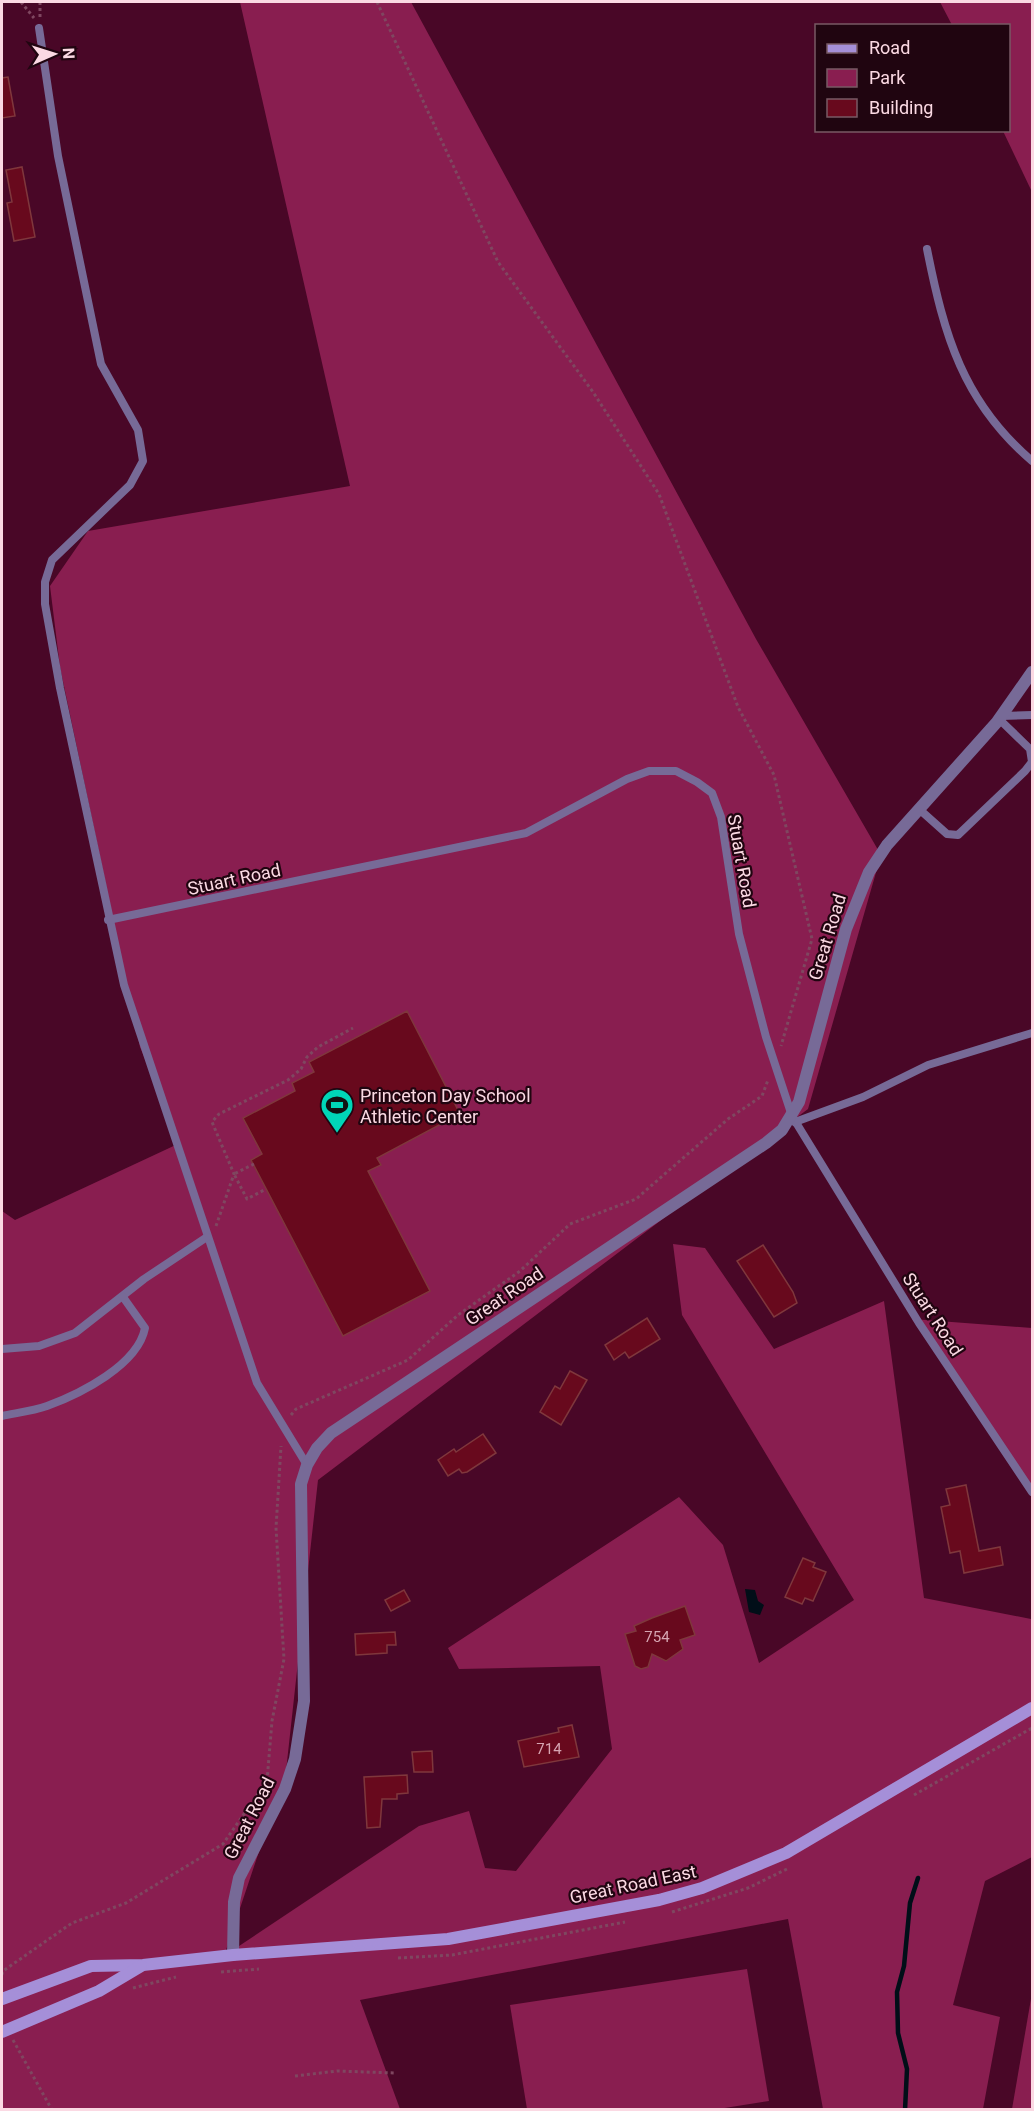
<svg xmlns="http://www.w3.org/2000/svg" width="1034" height="2111" viewBox="0 0 1034 2111" font-family="Roboto,sans-serif">
<rect width="100%" height="100%" fill="#490727"/>
<!-- green -->
<g fill="#891e50">
<path d="M240,2H411L756,639L881,855L808,1109L318,1480L286,1771L224,1956L419,1826L469,1811L485,1868L516,1871L612,1749L600,1666L459,1669L448,1648L679,1497L723,1545L759,1663L854,1600L682,1315L673,1244L705,1248L774,1349L884,1301L924,1598L1031,1619L1032,1591V1857L985,1881L953,2005L1000,2017L983,2109H823L788,1919L360,2000L400,2109H2V1211L15,1220L180,1143L140,1047L60,667L50,586L88,531L350,486Z"/>
<path d="M940,2H1032V192L1003,131L1008,130V26L952,25Z"/>
<path d="M912,1319L1032,1328V1489Z"/>
<path d="M747,1969L769,2101L712,2110L527,2109L510,2005Z"/>
<path d="M1032,1993V2109H1012Z"/>
</g>
<!-- water -->
<path fill="#010e18" d="M745,1589L755,1590L758,1601L764,1605L760,1615L749,1612Z"/>
<g fill="none" stroke-linecap="round" stroke-linejoin="round">
<!-- stream -->
<path stroke="#010e18" stroke-width="4.5" d="M905,2110L907,2069L898,2033L897,1992L904,1966L910,1903L918,1878"/>
</g>
<!-- building -->
<g fill="#68091d" stroke="#7f373c" stroke-width="1.5">
<path d="M8,77L15,116L2,118V78Z"/>
<path d="M22,167L35,237L14,241L7,203L12,202L6,170Z"/>
<path d="M407,1011L460,1114L377,1158L381,1165L368,1171L430,1291L343,1336L251,1160L262,1154L243,1118L295,1091L292,1083L314,1072L309,1062Z"/>
<path d="M763,1245L793,1292L797,1303L774,1317L737,1261Z"/>
<path d="M647,1318L660,1339L629,1358L625,1352L614,1360L605,1345Z"/>
<path d="M570,1371L587,1380L561,1425L540,1412L555,1386L560,1389Z"/>
<path d="M483,1434L496,1453L467,1472L462,1473L459,1469L448,1476L438,1460L454,1449L456,1452Z"/>
<path d="M966,1485L979,1551L1000,1547L1003,1565L964,1573L960,1551L950,1553L941,1507L950,1505L946,1489Z"/>
<path d="M803,1558L815,1563L813,1567L826,1572L813,1601L805,1598L802,1604L785,1597Z"/>
<path d="M404,1590L410,1601L391,1611L385,1600Z"/>
<path d="M685,1606L695,1635L680,1640L683,1649L666,1661L652,1654L648,1667L641,1669L635,1666L625,1634L636,1631L634,1626L652,1618Z"/>
<path d="M395,1632L396,1645H387V1653L356,1655L355,1634Z"/>
<path d="M572,1725L579,1757L524,1767L518,1741L559,1732L558,1728Z"/>
<path d="M432,1751L433,1772H414L412,1752Z"/>
<path d="M407,1775L408,1793L397,1794V1799H382L380,1827L367,1828L364,1777Z"/>
</g>
<g fill="none" stroke-linecap="round" stroke-linejoin="round">
<!-- path -->
<g stroke="#7f4760" stroke-width="3" stroke-dasharray="3 3" stroke-linecap="butt">
<path d="M21,2L34,18"/>
<path d="M377,2L498,262L593,392L659,494L738,707L774,775L812,939L781,1046"/>
<path d="M40,17V2"/>
<path d="M254,1164L234,1174L247,1199L266,1189"/>
<path d="M216,1226L234,1174L212,1122L219,1114L288,1080L301,1069L307,1057L318,1047L353,1028"/>
<path d="M291,1415L296,1409L408,1360L458,1315L520,1271L570,1224L636,1199L728,1119L762,1096L768,1080"/>
<path d="M914,1795L1032,1728"/>
<path d="M672,1912L748,1888L789,1868"/>
<path d="M398,1958L452,1955L625,1922"/>
<path d="M221,1972L259,1969"/>
<path d="M2,1975L3,1971L72,1923L126,1903L223,1844L267,1781L272,1721L284,1659L276,1528L281,1446"/>
<path d="M133,1988L176,1977"/>
<path d="M13,2040L52,2110"/>
<path d="M295,2076L337,2071L395,2073"/>
</g>
<!-- lane -->
<g stroke="#776a97" stroke-width="8">
<path d="M39,28L58,156L101,364L138,430L143,461L130,485L52,560L45,582V604L60,688L124,985L257,1383L307,1465"/>
<path d="M927,249C944,335 963,402 1032,461"/>
<path d="M1001,716L1032,715"/>
<path d="M919,809L947,834L958,835L1025,771L1032,762L1030,749L999,719"/>
<path d="M108,920L526,833L627,779L649,771H676L697,782L712,793L721,817L739,934L766,1037L792,1116L919,1323L1032,1492"/>
<path d="M795,1122L863,1097L928,1065L1032,1033"/>
<path d="M2,1349L39,1346L75,1333L144,1279L207,1237"/>
<path d="M2,1416C16,1413 33,1411 47,1406C80,1394 138,1365 145,1328L123,1297"/>
</g>
<!-- street -->
<path stroke="#776a97" stroke-width="12" d="M233,1955L234,1902L239,1878L285,1789L295,1759L304,1701L301,1484L307,1465L317,1448L331,1433L766,1143L782,1130L799,1102L846,929L869,872L887,845L997,722L1032,672"/>
<!-- secondary -->
<g stroke="#a58fd8" stroke-width="12">
<path d="M2,1999L91,1966L143,1965L233,1955L448,1939L659,1900L702,1888L786,1853L1032,1708"/>
<path d="M2,2032L99,1991L141,1966"/>
</g>
</g>
<!-- icons -->
<defs>
<g id="stadium-pin" transform="scale(1.725)"><path d="M0 17L-7.5 6A9.5 9.5 0 1 1 7.5 6Z" fill="#00d5b7" stroke="#200510"/><path d="M0-5a6.5 5 0 1 0 0 10a6.5 5 0 1 0 0-10ZM-3.5-1.8h7v3.6h-7Z" fill="#111"/></g>
</defs>
<g fill-rule="evenodd">
<use href="#stadium-pin" x="337" y="1105"/>
</g>
<g text-anchor="middle" dominant-baseline="central" stroke-width="4.5" stroke-linejoin="round" paint-order="stroke">
<!-- number labels -->
<g font-size="15" fill="#d6a5b2">
<text x="657" y="1637">754</text>
<text x="549" y="1749">714</text>
</g>
<!-- street labels -->
<g font-size="18" fill="#fbd9e3" stroke="#200510">
<text transform="translate(742 861) rotate(80)">Stuart Road</text>
<text transform="translate(234 879) rotate(-12)">Stuart Road</text>
<text transform="translate(827 937) rotate(-73)">Great Road</text>
<text transform="translate(504 1296) rotate(-34)">Great Road</text>
<text transform="translate(933 1314) rotate(57)">Stuart Road</text>
<text transform="translate(249 1818) rotate(-63)">Great Road</text>
<text transform="translate(633 1884) rotate(-12)">Great Road East</text>
</g>
<!-- poi labels -->
<g font-size="18" fill="#fbd9e3" stroke="#200510" text-anchor="start">
<text x="360" y="1095">Princeton Day School<tspan x="360" dy="21">Athletic Center</tspan></text>
</g>
</g>
<!-- border -->
<rect width="1034" height="2111" fill="none" stroke="#fbd9e3" stroke-width="6"/>
<!-- legend -->
<rect x="815" y="24" width="195" height="108" fill="#200510" stroke="#785a64" stroke-width="1.5"/>
<rect x="827" y="44" width="30" height="9" fill="#a58fd8" stroke="#785a64" stroke-width="1.5"/>
<text x="869" y="54" font-size="18" fill="#fbd9e3">Road</text>
<rect x="827" y="69" width="30" height="18" fill="#891e50" stroke="#785a64" stroke-width="1.5"/>
<text x="869" y="84" font-size="18" fill="#fbd9e3">Park</text>
<rect x="827" y="99" width="30" height="18" fill="#68091d" stroke="#785a64" stroke-width="1.5"/>
<text x="869" y="114" font-size="18" fill="#fbd9e3">Building</text>
<!-- north arrow -->
<g transform="translate(54 54) rotate(87)" stroke="#200510" stroke-width="4.5" paint-order="stroke">
<path d="M0-4.5L10 22L0 15L-10 22Z" fill="#fbd9e3"/>
<text y="-9" font-size="16" font-weight="bold" text-anchor="middle" fill="#fbd9e3">N</text>
</g>
</svg>
